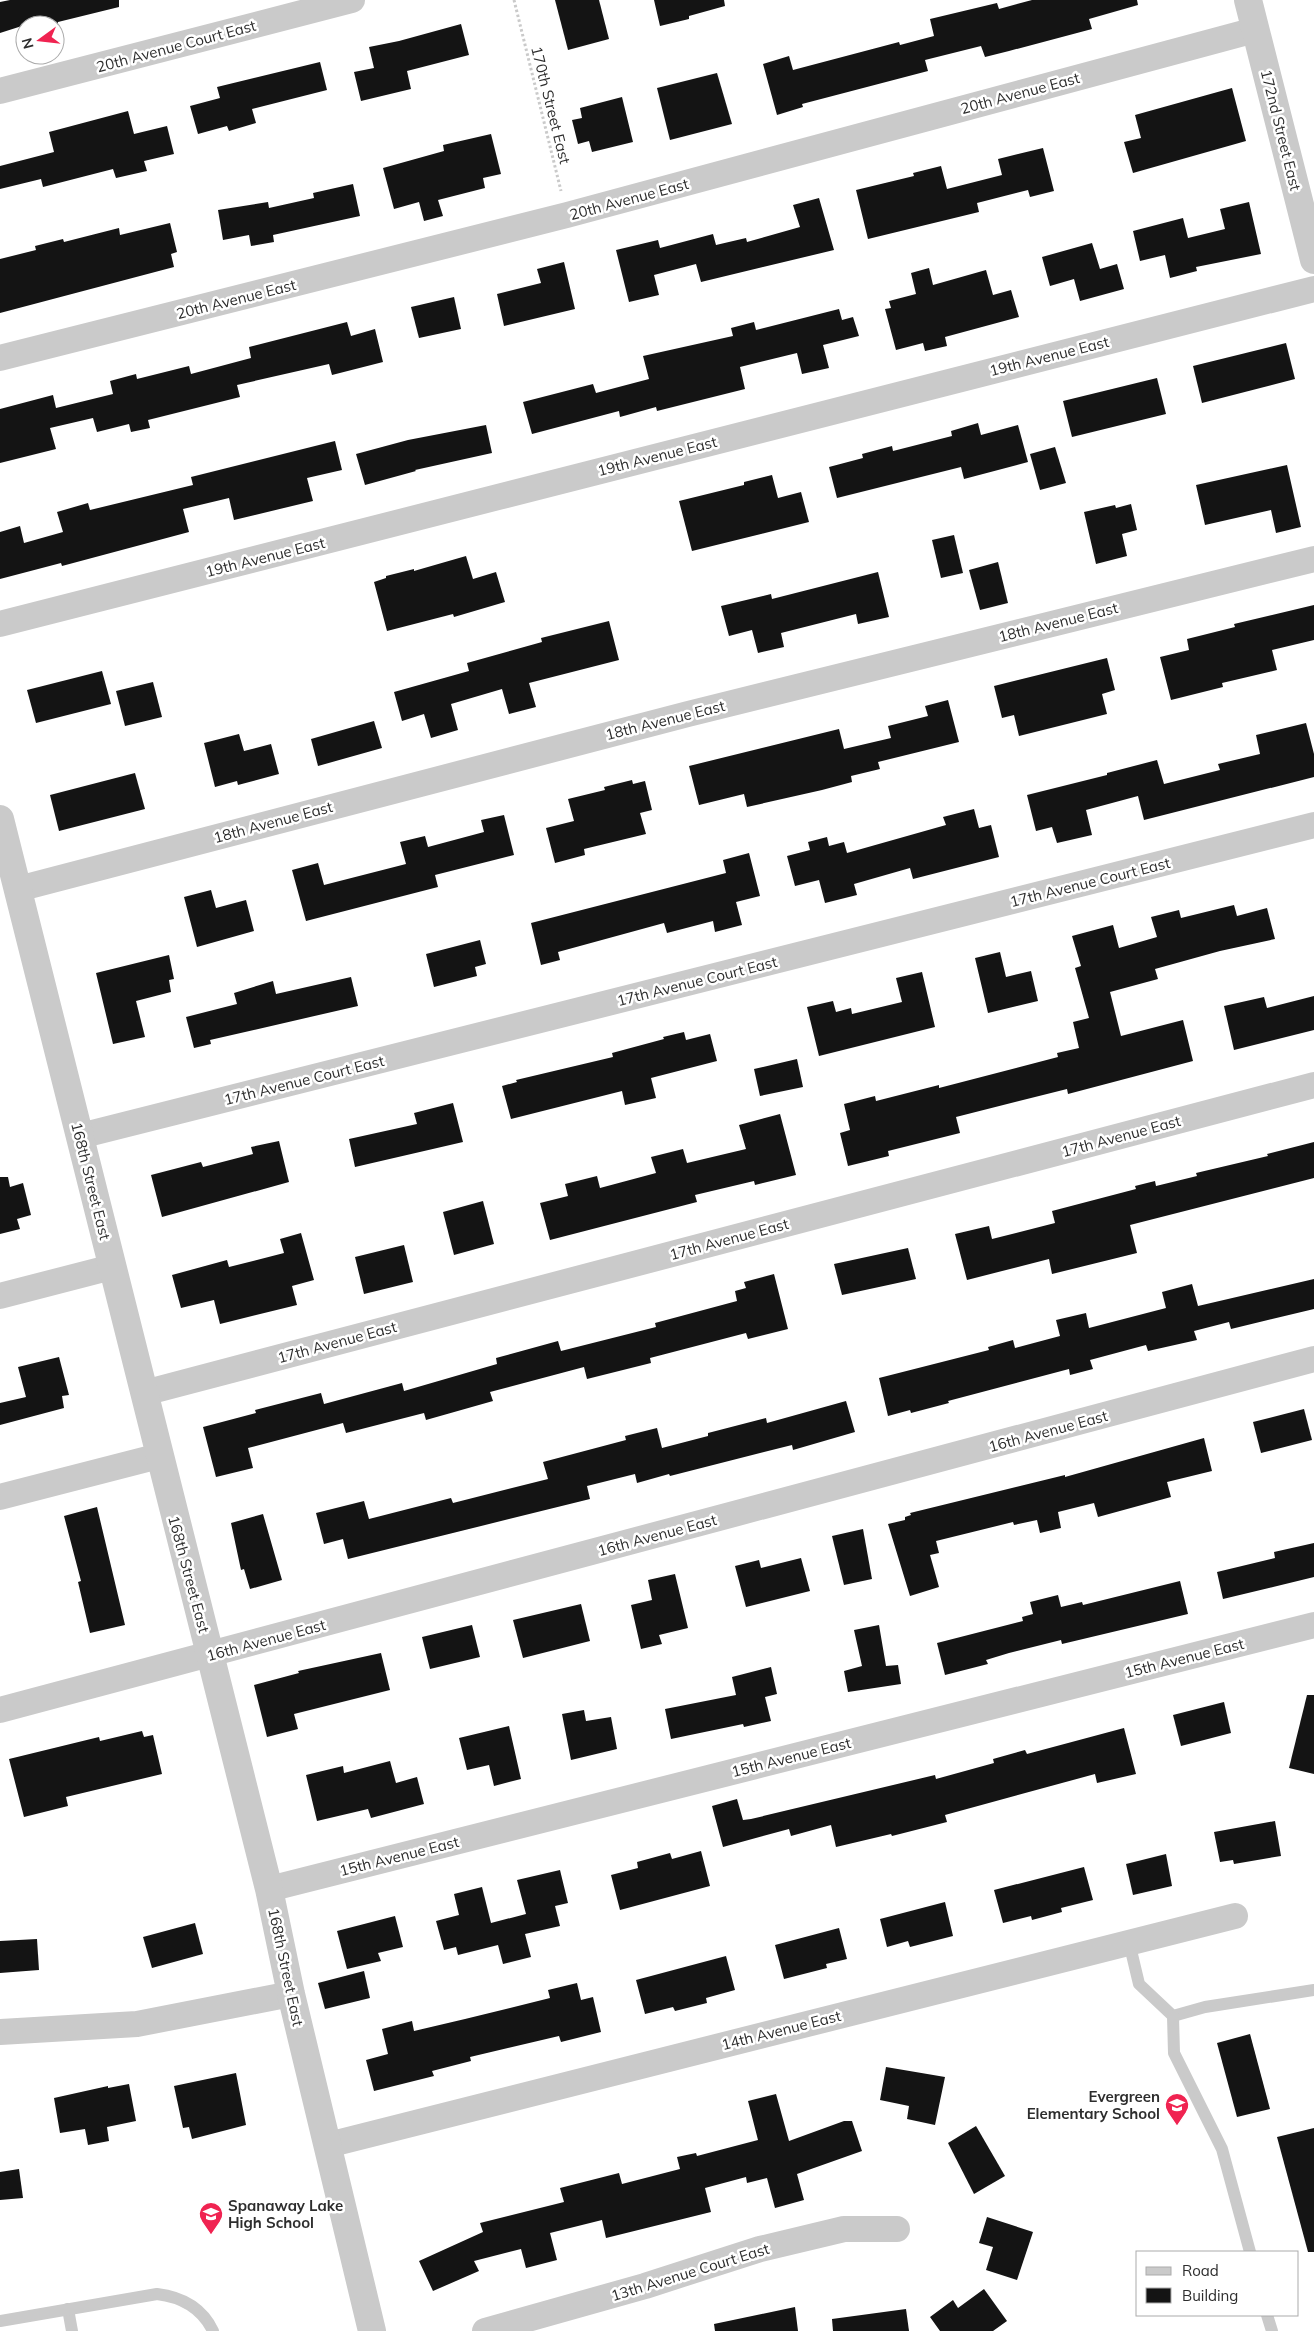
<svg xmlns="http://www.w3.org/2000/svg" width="1314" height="2331" viewBox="0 0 1314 2331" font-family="Mulish,sans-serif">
<rect width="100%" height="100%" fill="#fff"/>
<!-- building -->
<g fill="#141414">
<path d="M10,0H119V7L58,22V25H25L0,33V2Z"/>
<path d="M555,0H599L609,39L568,50Z"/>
<path d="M654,0H724L725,6L689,16V19L660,26Z"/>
<path d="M1032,0H1137L1138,5L1089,19L1092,29L1009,51L985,57L981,46L925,60L928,71L802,104L803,107L777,115L763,64L789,56L793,70L899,42L900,45L934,36L930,19L997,3L999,9Z"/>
<path d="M461,24L469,55L407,71L411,89L361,101L354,72L374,68L369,47L399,41Z"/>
<path d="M320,62L327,90L252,109L256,123L229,131L227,126L198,134L190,106L220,98L217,87Z"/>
<path d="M717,73L732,124L670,140L657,88Z"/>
<path d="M1232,88L1246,141L1133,173L1124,142L1141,138L1135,115Z"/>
<path d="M622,97L633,142L592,152L589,141L578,144L572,120L582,118L580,108Z"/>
<path d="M128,111L134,134L167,126L174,154L144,161L147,171L116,178L113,169L43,187L41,179L0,189V166L54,152L49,132Z"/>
<path d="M491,134L501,174L483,178L485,188L438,200L443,216L424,221L419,202L394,209L383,168L444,151L443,145Z"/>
<path d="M1043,148L1054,191L1030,197L1028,190L977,203L979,212L868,239L856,190L914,176L913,173L941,166L947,189L1002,175L998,159Z"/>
<path d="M353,184L360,216L273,235L274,242L251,246L249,235L223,240L218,210L268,202L269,208L314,198L313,193Z"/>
<path d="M819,198L834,250L701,282L696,264L654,275L659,295L629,302L616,250L658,240L660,248L713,234L716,245L746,238L747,242L800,227L793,205Z"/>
<path d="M1249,202L1261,254L1196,267L1197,271L1170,278L1165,255L1140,261L1133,231L1183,218L1188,238L1225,229L1220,209Z"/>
<path d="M170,223L177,252L171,254L174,267L0,313V259L36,250L35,246L63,239L64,242L119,228L120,235Z"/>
<path d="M1092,243L1100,269L1117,264L1124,289L1080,301L1074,279L1050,286L1042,257Z"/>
<path d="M564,262L575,309L504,326L497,294L541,283L537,269Z"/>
<path d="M929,268L933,285L986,270L993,295L1011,290L1019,317L945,337L947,346L925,351L923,343L896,350L885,309L891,308L889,301L916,294L911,273Z"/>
<path d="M454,297L461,329L419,338L411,307Z"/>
<path d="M839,309L842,320L853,317L859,336L823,345L829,368L802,374L797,353L740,367L745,389L657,411L656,407L620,417L619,411L532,434L523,402L593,384L596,393L649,379L643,356L733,336L731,328L754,322L756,330Z"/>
<path d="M347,322L351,336L375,329L383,362L332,375L329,364L237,385L240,397L148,420L150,428L131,432L129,424L97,432L93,418L50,428L56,449L0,463V409L53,395L56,408L113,394L110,381L136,374L137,379L189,366L191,374L251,358L249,347Z"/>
<path d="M1286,343L1295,379L1202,403L1193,366Z"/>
<path d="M1157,378L1166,414L1072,437L1063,401Z"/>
<path d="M978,423L981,435L1018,425L1028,462L964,479L961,467L837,498L829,467L863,458L862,454L892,446L893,451L952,436L951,431Z"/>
<path d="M486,425L492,453L415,470L416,471L365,485L356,454L408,440Z"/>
<path d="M335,441L342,470L307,478L313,501L234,520L229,498L183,509L189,532L62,566L61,563L0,579V532L20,526L24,543L63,532L57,512L88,503L90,510L193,485L191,477Z"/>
<path d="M1055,447L1066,483L1040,490L1030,454Z"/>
<path d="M1287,465L1301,527L1276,533L1271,510L1205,525L1196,485Z"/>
<path d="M772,475L778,498L801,492L809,522L692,551L679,501L744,485V482Z"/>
<path d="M1131,504L1137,530L1122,534L1127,556L1096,564L1084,512L1115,505L1116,508Z"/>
<path d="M954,535L963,573L941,578L932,540Z"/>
<path d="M466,556L473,579L496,572L505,602L454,617L453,614L387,631L374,582L386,578V576L414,569V571Z"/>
<path d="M998,562L1008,603L980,610L969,570Z"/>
<path d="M878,572L889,617L858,624L856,614L781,633L784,647L758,653L752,630L729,636L721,606L771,594L772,599Z"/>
<path d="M1314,605V640L1272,650L1277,670L1222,683L1223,687L1171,700L1160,657L1189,650L1187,639L1235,627L1234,624Z"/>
<path d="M609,621L619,660L529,683L536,707L509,714L502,689L451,704L458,730L431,738L424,714L402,721L394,692L469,671L467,663L542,642L541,638Z"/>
<path d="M1107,658L1115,690L1102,694L1107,714L1019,736L1014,715L1002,718L994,686Z"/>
<path d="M102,671L111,704L36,723L27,690Z"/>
<path d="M153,682L162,717L125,726L116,691Z"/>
<path d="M948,700L959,742L878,762L880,769L851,776L852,782L822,790L747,807L744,794L699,805L689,766L839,729L844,749L891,738L888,726L928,716L925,706Z"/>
<path d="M374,721L382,748L318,766L311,739Z"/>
<path d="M1306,723L1314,754V777L1144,820L1138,796L1086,810L1092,835L1057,843L1052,827L1036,831L1027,795L1107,775V773L1157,760L1164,784L1220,770L1218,764L1260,754L1256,735Z"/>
<path d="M239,734L244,751L271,744L279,774L238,785L237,781L215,787L204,743Z"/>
<path d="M135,773L145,809L59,831L50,795Z"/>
<path d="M632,780L633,784L645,781L652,810L640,813L646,834L584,849L585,855L555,863L546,828L574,821L568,799L605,790L604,787Z"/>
<path d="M974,809L979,828L991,825L999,857L913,879L910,868L854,884L857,895L825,903L819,880L795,886L787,856L810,850L808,842L827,837L829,846L844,842L847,853L946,825L943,817Z"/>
<path d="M504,815L514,855L435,875L438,887L306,921L292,870L318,863L324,885L406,864L400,842L425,836L428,847L484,832L481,820Z"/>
<path d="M749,853L760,896L736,902L742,925L715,932L713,921L667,933L664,923L558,952L560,960L541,965L531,923L726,873L723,860Z"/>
<path d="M211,890L216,908L246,900L254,931L197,947L184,897Z"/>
<path d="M1234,905L1237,916L1267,908L1275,939L1220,951L1155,969L1158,979L1110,992L1121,1036L1183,1020L1193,1061L1068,1094L1067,1089L956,1117L960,1133L888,1151L889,1156L848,1166L840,1133L850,1130L844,1104L875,1096L876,1101L939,1085V1088L1058,1057L1057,1053L1079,1048L1073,1022L1089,1018L1075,968L1081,966L1072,936L1113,925L1119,948L1157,937L1151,917L1179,910L1181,918Z"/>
<path d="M480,940L486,964L475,967L477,976L434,987L426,954Z"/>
<path d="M1000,952L1006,977L1031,971L1038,1001L988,1013L975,958Z"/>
<path d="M169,955L174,979L169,980L171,992L136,1001L145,1037L113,1044L96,973Z"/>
<path d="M922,972L935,1027L819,1056L807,1007L833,1001L836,1012L851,1008L852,1014L902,1002L896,978Z"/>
<path d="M351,977L358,1006L210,1040L211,1044L194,1048L186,1017L237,1004L234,993L273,981L276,994Z"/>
<path d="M1314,996V1030L1234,1050L1224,1006L1264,997L1267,1008Z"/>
<path d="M684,1032L686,1040L710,1034L717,1061L651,1078L656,1098L625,1105L622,1091L511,1119L502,1086L517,1082L516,1080L613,1057L612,1053L664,1039L663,1037Z"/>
<path d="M797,1059L803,1087L760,1096L754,1069Z"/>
<path d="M453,1103L463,1142L355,1167L349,1139L417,1124L414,1113Z"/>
<path d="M780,1114L796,1175L755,1185L754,1181L695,1195L697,1202L550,1240L540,1203L568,1196L565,1184L597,1176L600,1188L656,1173L651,1157L683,1149L687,1163L746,1149L739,1125Z"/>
<path d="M279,1141L289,1182L162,1217L151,1175L201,1162L203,1167L253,1154L251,1147Z"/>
<path d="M1314,1142V1178L1130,1225L1137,1253L1052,1274L1049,1259L967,1280L955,1234L989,1226L992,1239L1055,1223L1052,1211L1136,1189L1135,1186L1155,1181L1156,1186L1197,1176L1196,1173L1268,1156L1267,1154Z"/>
<path d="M0,1177H8L10,1187L23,1183L31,1215L17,1219L20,1229L0,1234Z"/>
<path d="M483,1201L494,1244L454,1255L443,1212Z"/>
<path d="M301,1233L314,1280L292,1286L297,1305L220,1324L214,1300L181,1308L172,1275L227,1260L229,1267L284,1253L280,1239Z"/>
<path d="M404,1245L413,1282L364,1294L355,1257Z"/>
<path d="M908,1248L916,1279L842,1295L834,1264Z"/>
<path d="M774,1274L788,1329L748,1339L746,1333L650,1358L651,1363L587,1379L584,1367L490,1392L493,1401L426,1420L424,1413L346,1433L343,1423L248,1448L253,1468L216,1477L203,1427L256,1413L255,1410L321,1393L324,1404L402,1383L404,1391L497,1364L496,1358L558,1341L561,1351L656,1327L655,1323L737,1301L735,1291L746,1288L744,1282Z"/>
<path d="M1314,1279V1309L1231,1329L1229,1322L1194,1331L1197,1340L1148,1351L1146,1345L1090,1360L1093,1369L1070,1375L1069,1369L948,1401L949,1403L911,1413L910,1410L888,1416L879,1378L989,1350L988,1347L1013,1340L1015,1348L1060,1336L1056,1320L1086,1313L1089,1328L1166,1308L1162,1292L1192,1284L1198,1306Z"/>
<path d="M59,1357L69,1395L62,1396L64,1408L0,1425V1403L26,1397L18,1367Z"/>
<path d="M846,1401L855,1432L793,1450L792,1445L670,1476L669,1474L637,1483L635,1474L587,1486L590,1499L348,1559L343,1539L324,1544L316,1513L364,1501L369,1519L451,1498L453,1503L548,1479L543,1462L626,1440L625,1436L657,1428L662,1448L708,1436V1433L766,1418L767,1423Z"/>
<path d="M1304,1409L1312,1440L1261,1453L1253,1422Z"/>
<path d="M1204,1438L1212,1471L1167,1482L1171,1497L1098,1517L1094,1503L1058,1512L1061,1528L1040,1533L1037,1520L1014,1525L1013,1522L936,1541L939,1553L930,1555L939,1587L910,1596L888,1524L905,1520V1517L911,1515L910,1513L1065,1475V1477Z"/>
<path d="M97,1507L125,1625L90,1633L78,1582L81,1581L64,1516Z"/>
<path d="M263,1514L282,1580L250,1589L244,1569L241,1570L231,1523Z"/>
<path d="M863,1529L872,1579L844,1585L832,1536Z"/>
<path d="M1314,1543V1577L1223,1599L1217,1572L1275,1558L1274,1552Z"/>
<path d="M801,1558L810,1591L746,1607L735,1566L759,1560L761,1568Z"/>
<path d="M675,1574L688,1628L659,1635L662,1644L641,1649L631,1605L652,1600L648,1580Z"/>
<path d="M1180,1581L1188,1614L1062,1644L1061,1640L1009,1653L986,1660L988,1664L945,1675L937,1643L1023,1621L1022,1617L1033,1614L1030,1602L1058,1595L1061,1607L1082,1602L1083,1605Z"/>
<path d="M581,1604L590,1641L523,1658L513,1620Z"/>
<path d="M472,1625L480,1657L430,1669L422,1637Z"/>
<path d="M879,1625L886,1666L898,1665L901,1684L848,1692L844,1671L862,1666L854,1630Z"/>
<path d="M381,1653L390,1690L294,1714L298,1729L267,1737L254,1685L299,1673L298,1671Z"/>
<path d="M771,1667L777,1694L765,1697L771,1721L744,1727L743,1724L671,1739L665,1709L736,1695L732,1677Z"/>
<path d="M1307,1695H1314V1774L1289,1768Z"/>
<path d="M1224,1702L1231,1733L1181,1746L1173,1715Z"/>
<path d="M584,1710L586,1721L611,1717L617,1749L571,1760L562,1714Z"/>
<path d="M509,1726L521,1779L494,1786L489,1765L467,1770L459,1738Z"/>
<path d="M1124,1728L1136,1774L1097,1783L1095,1774L945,1815L947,1822L892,1836L891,1834L836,1847L831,1825L791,1836L789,1829L723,1847L712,1806L737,1799L743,1820L751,1819L935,1775L936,1779L994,1763L993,1759L1025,1750L1027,1754Z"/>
<path d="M142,1731L144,1737L153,1735L162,1774L66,1797L68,1806L24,1817L9,1759L99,1737L100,1741Z"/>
<path d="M390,1761L396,1783L417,1777L424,1804L371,1818L368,1809L317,1821L306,1775L343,1766L344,1773Z"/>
<path d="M1275,1821L1281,1856L1234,1864L1233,1860L1220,1862L1214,1832Z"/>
<path d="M701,1851L710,1886L620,1910L611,1875L638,1868L637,1862L670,1853L672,1859Z"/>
<path d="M1166,1854L1172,1886L1133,1895L1126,1864Z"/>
<path d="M1084,1867L1093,1900L1061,1908L1062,1912L1032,1920L1031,1916L1003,1923L994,1890Z"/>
<path d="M560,1870L568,1903L555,1906L560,1926L525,1934L531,1957L503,1964L498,1945L458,1955L456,1947L444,1950L436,1921L459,1915L454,1894L482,1887L491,1923L526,1914L517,1880Z"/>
<path d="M945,1902L953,1936L910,1947L908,1941L887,1947L880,1919Z"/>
<path d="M395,1916L403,1947L378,1953L381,1961L347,1969L337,1931Z"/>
<path d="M195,1923L203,1954L152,1968L143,1937Z"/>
<path d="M839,1928L847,1959L826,1964L827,1968L784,1979L775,1945Z"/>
<path d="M37,1939L39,1970L0,1973V1941Z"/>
<path d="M726,1956L735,1990L706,1998L707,2003L675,2011L673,2007L645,2014L636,1980Z"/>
<path d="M364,1971L370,1998L325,2009L318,1983Z"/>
<path d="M577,1983L581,2000L593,1997L601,2032L561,2042L559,2036L470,2057L471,2061L432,2071L434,2076L374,2091L366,2060L388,2054L382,2029L412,2021L414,2031L465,2019L550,1998L548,1990Z"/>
<path d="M1250,2034L1270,2109L1237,2117L1217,2043Z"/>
<path d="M886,2067L945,2077L935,2125L907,2119L909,2106L880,2100Z"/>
<path d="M236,2073L246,2125L192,2139L189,2127L183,2128L174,2086Z"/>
<path d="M129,2084L136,2121L107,2127L109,2141L88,2145L85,2129L60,2133L54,2098L108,2086V2088Z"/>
<path d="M776,2094L789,2141L844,2121H852L862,2151L797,2174L804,2200L775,2208L767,2178L747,2183L746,2177L705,2188L711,2212L606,2238L602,2220L550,2233L557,2260L526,2268L521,2249L474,2261L479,2271L433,2291L419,2261L483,2232L480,2223L564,2202L560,2188L619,2173L622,2184L680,2169L677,2157L696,2153L697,2156L758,2140L748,2101Z"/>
<path d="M976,2126L1005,2176L974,2194L948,2143Z"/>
<path d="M1314,2128V2252H1308L1277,2137Z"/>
<path d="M19,2169L23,2198L0,2200V2172Z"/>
<path d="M987,2217L1033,2232L1017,2280L986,2270L993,2247L979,2243Z"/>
<path d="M984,2289L1007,2321L993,2331H940L930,2317L953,2300L958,2308Z"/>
<path d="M795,2307L798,2331H715L714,2324Z"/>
<path d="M906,2309L909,2331H833L832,2319Z"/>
</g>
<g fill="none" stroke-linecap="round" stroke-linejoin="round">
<!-- path -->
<path stroke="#cacaca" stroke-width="3" stroke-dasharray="2.5 2.5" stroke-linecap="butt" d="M514,0L561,191"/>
<!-- service -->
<g stroke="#cacaca" stroke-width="12">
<path d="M1129,1942L1139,1984L1173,2016L1205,2007L1314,1990"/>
<path d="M1173,2016L1174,2053L1222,2149L1250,2252"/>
<path d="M68,2309L72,2331"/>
<path d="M1267,2315L1272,2331"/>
<path d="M0,2321L157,2294C182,2297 202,2308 213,2331"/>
</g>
<!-- minor -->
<g stroke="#cacaca" stroke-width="26">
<path d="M0,91L352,0"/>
<path d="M0,358L567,215L1255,30"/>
<path d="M0,624L1314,289"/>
<path d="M18,889L688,714L1314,559"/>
<path d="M80,1136L1314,825"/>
<path d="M0,1296L112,1267"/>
<path d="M144,1393L1314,1085"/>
<path d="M0,1497L159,1456"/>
<path d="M0,1710L1314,1359"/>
<path d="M269,1889L1314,1625"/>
<path d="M0,2032L137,2024L291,1994"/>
<path d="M328,2145L1235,1916"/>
<path d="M485,2331L645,2286L760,2249L844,2229H897"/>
</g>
<!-- tertiary -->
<g stroke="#cacaca" stroke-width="28">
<path d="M1248,0L1314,260"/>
<path d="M0,819L269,1889L291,1994L372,2331"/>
</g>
</g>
<!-- icons -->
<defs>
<g id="school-pin" transform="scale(1.25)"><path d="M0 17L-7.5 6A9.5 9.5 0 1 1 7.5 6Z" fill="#f02351" stroke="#fff"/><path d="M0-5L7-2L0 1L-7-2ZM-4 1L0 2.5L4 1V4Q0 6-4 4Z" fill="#fff"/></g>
</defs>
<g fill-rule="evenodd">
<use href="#school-pin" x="1177" y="2105"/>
<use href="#school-pin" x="211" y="2214"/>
</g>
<g text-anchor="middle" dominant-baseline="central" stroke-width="5" stroke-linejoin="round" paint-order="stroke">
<!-- street labels -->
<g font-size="15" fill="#2d2d2d" stroke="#fff">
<text transform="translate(176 46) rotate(-15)">20th Avenue Court East</text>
<text transform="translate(1020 93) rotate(-15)">20th Avenue East</text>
<text transform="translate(551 105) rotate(76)">170th Street East</text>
<text transform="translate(1281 130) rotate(76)">172nd Street East</text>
<text transform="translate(629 199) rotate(-15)">20th Avenue East</text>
<text transform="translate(236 299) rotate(-14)">20th Avenue East</text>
<text transform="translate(1049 356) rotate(-14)">19th Avenue East</text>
<text transform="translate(657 456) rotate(-14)">19th Avenue East</text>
<text transform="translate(265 557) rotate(-14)">19th Avenue East</text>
<text transform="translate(1058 622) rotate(-14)">18th Avenue East</text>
<text transform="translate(665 720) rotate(-14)">18th Avenue East</text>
<text transform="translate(273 822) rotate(-15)">18th Avenue East</text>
<text transform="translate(1090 882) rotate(-14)">17th Avenue Court East</text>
<text transform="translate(697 981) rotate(-14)">17th Avenue Court East</text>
<text transform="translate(304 1080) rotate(-14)">17th Avenue Court East</text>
<text transform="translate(1121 1136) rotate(-15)">17th Avenue East</text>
<text transform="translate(91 1181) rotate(76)">168th Street East</text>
<text transform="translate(729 1239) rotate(-15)">17th Avenue East</text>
<text transform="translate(337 1342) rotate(-15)">17th Avenue East</text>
<text transform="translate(1048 1431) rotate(-15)">16th Avenue East</text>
<text transform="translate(657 1535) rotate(-15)">16th Avenue East</text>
<text transform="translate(189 1574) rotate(75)">168th Street East</text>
<text transform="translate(266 1640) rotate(-15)">16th Avenue East</text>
<text transform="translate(1184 1658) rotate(-14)">15th Avenue East</text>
<text transform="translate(791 1757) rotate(-14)">15th Avenue East</text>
<text transform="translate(399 1856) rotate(-14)">15th Avenue East</text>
<text transform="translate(286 1967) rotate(78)">168th Street East</text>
<text transform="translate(781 2030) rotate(-14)">14th Avenue East</text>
<text transform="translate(690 2272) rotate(-17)">13th Avenue Court East</text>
</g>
<!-- poi labels -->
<g font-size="15" font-weight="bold" fill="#2d2d2d" stroke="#fff" text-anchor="end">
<text x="1160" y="2096">Evergreen<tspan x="1160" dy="17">Elementary School</tspan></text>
<text x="228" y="2205" text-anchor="start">Spanaway Lake<tspan x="228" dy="17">High School</tspan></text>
</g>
</g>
<!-- legend -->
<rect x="1136" y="2251" width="162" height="65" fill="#ffffff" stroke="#ababab"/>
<rect x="1146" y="2267" width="25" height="8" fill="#cacaca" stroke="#ababab"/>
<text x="1182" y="2276" font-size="15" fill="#2d2d2d">Road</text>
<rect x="1146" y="2288" width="25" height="15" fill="#141414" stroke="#ababab"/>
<text x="1182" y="2301" font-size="15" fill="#2d2d2d">Building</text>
<!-- north arrow -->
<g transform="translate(40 40) rotate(255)"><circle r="24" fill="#ffffff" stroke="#ababab"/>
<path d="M0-4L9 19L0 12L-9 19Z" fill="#f02351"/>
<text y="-8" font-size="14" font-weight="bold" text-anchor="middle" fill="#2d2d2d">N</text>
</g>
</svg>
